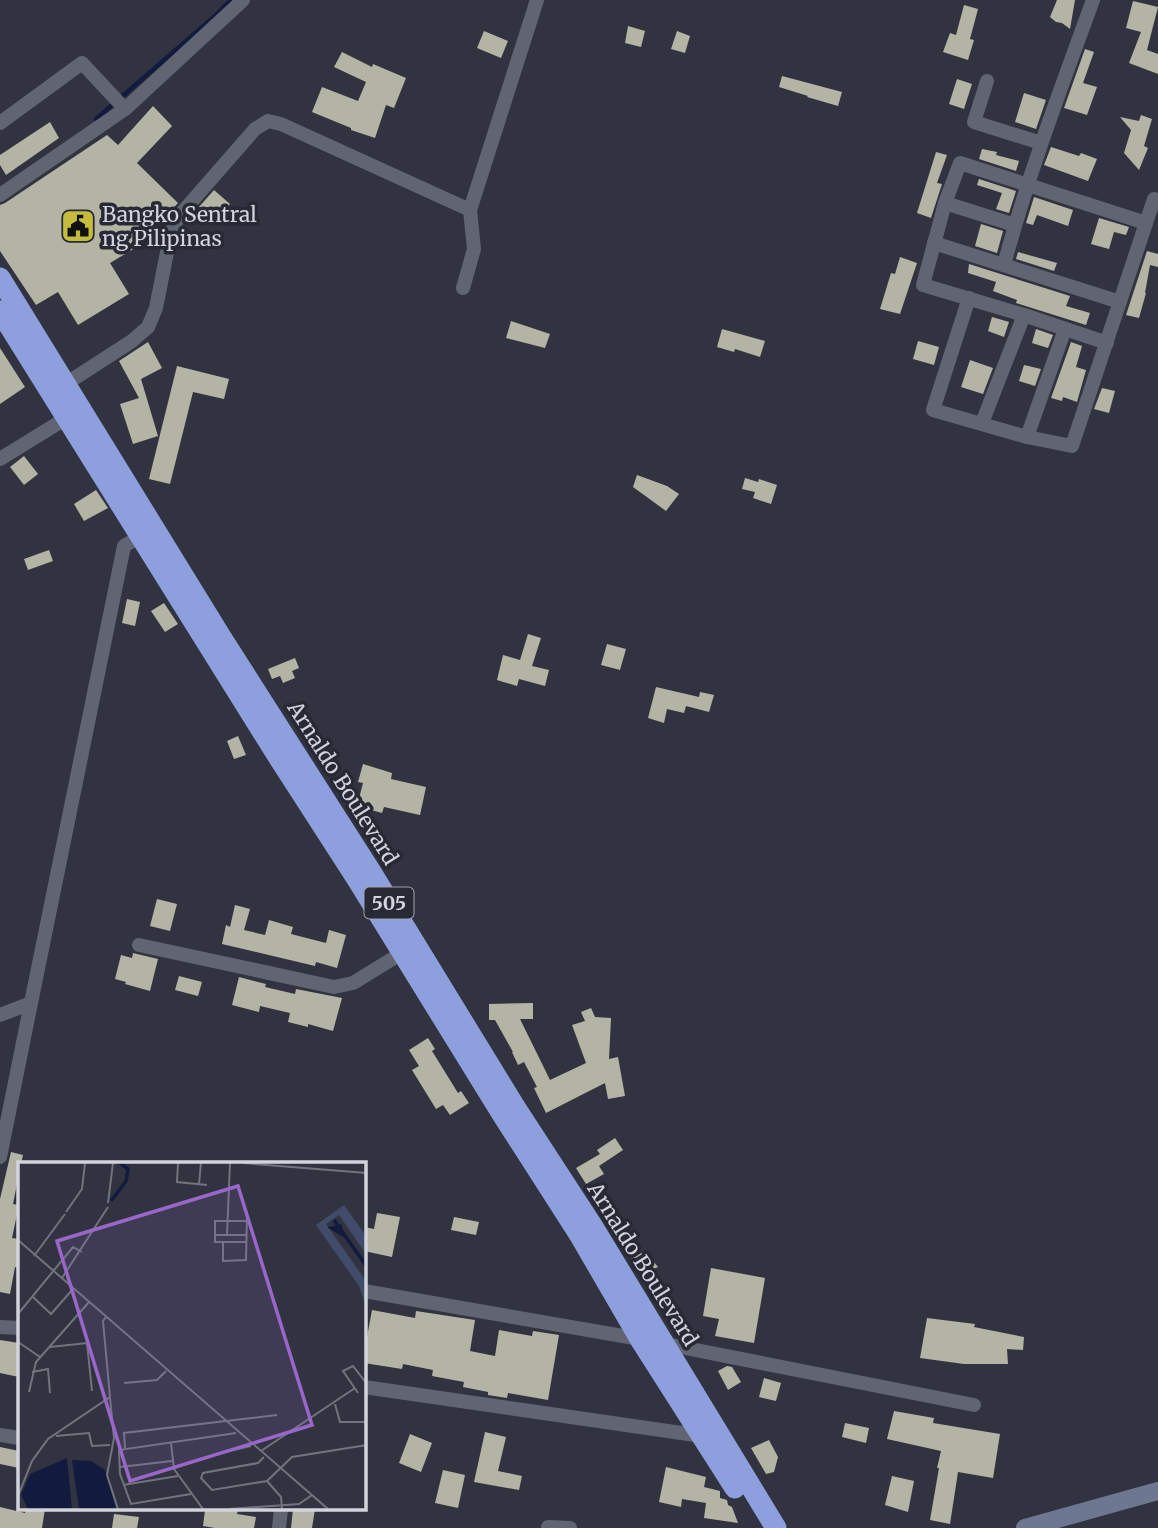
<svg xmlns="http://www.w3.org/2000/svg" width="1158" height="1528" viewBox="0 0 1158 1528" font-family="Merriweather,serif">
<rect width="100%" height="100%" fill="#313440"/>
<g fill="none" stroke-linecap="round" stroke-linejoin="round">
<!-- stream -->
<path stroke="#121a3d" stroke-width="4.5" d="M96,119L215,16L231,0"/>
</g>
<!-- building -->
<g fill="#b4b4a5">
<path d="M1057,0H1075L1070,29L1062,23L1056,22L1050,17Z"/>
<path d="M1133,1L1158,7L1147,50L1158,54V74L1129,63L1141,32L1126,28Z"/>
<path d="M964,5L978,9L970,39L974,40L968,60L943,52L950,33L956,35Z"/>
<path d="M628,26L645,31L641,47L625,43Z"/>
<path d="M484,31L508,41L501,58L477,48Z"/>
<path d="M677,31L690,36L685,53L671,49Z"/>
<path d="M1085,49L1094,52L1083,83L1097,87L1087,115L1064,108Z"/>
<path d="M342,52L372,67L373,64L406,78L394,108L386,105L375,138L351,130V128L312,112L322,87L358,101L366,82L334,67Z"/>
<path d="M782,76L842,92L838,106L807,97L808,96L779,87Z"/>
<path d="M957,79L972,84L964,109L949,104Z"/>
<path d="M1024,93L1046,100L1036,129L1015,122Z"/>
<path d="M153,106L172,126L137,163L178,203L135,248L110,263L129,294L78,325L58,292L36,305L0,251V205L5,203L107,135L118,145Z"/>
<path d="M1141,115L1152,119L1144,146L1148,148L1139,170L1124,153L1131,130L1120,117L1139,121Z"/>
<path d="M50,122L59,138L6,175L0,165V155Z"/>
<path d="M1051,147L1079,156L1081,153L1097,159L1088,181L1044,165Z"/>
<path d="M982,149L997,152L996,155L1019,161L1016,171L979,159Z"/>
<path d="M936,152L947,155L937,183L942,184L931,218L917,213Z"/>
<path d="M979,179L1016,191L1009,213L996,209L1002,193L977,185Z"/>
<path d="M214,190L230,204L216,221L199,207Z"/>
<path d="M1034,197L1073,210L1068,226L1037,215L1033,225L1026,223Z"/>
<path d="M1099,218L1129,227L1126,235L1114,232L1109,249L1091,244Z"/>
<path d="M981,224L1003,231L997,253L975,246Z"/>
<path d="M1147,251L1158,254V267L1150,265L1145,293H1146L1139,318L1126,315Z"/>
<path d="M1018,252L1057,263L1054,271L1016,259Z"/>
<path d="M900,257L917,263L900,314L880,309L891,273L895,274Z"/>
<path d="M969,264L1070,296L1066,306L1090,313L1086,325L1016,303L1017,300L993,291L996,282L968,273Z"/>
<path d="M992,317L1009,322L1004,337L988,331Z"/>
<path d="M511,321L550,334L545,348L506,338Z"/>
<path d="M722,329L765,341L760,357L735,349L734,352L717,347Z"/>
<path d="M1036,329L1053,335L1048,348L1032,343Z"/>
<path d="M918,341L939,347L934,365L913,359Z"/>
<path d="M148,342L162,368L141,379L158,436L133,444L120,404L139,398L119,361Z"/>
<path d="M1071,342L1082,346L1076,367L1086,370L1077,402L1063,397L1062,401L1051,398Z"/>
<path d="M0,348L25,387L0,404Z"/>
<path d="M970,360L993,368L983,394L961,387Z"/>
<path d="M1024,365L1041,369L1035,386L1019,381Z"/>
<path d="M177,366L229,379L224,399L193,392L170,484L149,479Z"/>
<path d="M1102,388L1115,391L1109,413L1094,409Z"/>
<path d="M24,456L38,474L24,485L10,467Z"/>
<path d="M637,475L667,486L679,494L666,511L633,487Z"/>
<path d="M745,478L758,482L759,479L777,485L771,504L753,498L755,492L742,489Z"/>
<path d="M96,490L108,508L84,521L74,504Z"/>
<path d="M49,550L53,561L28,570L24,559Z"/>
<path d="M127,599L140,602L135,626L122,623Z"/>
<path d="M164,603L178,624L165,632L151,611Z"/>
<path d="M528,634L541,638L532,666L549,670L545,686L519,679L517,686L497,680L503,655L520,660Z"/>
<path d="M607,644L626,649L620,670L601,665Z"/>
<path d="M295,658L299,668L292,671L295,678L283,683L280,676L272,679L268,669Z"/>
<path d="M656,687L699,697L700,692L714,695L709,712L686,706L684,713L667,709L664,723L648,718Z"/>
<path d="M238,736L246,755L234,759L227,741Z"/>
<path d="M363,764L392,773L391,779L426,787L420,815L384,807L382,813L357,806L363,783L358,782Z"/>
<path d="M157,899L177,904L170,931L150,926Z"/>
<path d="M235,905L250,909L244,930L265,935L269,920L293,927L291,934L326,943L329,930L346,935L337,968L316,962L315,966L222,944L226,925L230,927Z"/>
<path d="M133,953L158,959L150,991L125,984L126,982L115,979L121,955L132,958Z"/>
<path d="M179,976L202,982L198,996L175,990Z"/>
<path d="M239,977L266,984L265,987L295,994L296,989L342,998L333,1031L308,1024V1027L288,1022L290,1013L260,1006L259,1012L232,1005Z"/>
<path d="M533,1003V1019H520L550,1080L586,1063L572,1025L585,1021L581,1012L591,1008L595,1017L611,1018L609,1059L618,1057L625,1096L608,1099L605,1083L546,1113L534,1088L537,1087L524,1062L518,1065L512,1052H513L495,1020H489V1004Z"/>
<path d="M428,1038L435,1049L432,1051L458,1093L461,1091L469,1103L450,1115L443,1105L436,1109L412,1070L419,1066L409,1050Z"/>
<path d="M615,1138L623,1150L599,1166L604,1174L586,1184L576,1168L600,1154L597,1150Z"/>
<path d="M11,1152L23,1155L21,1164H19V1174L13,1204L19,1205L12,1238L19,1239V1268L15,1267L10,1294L0,1292V1199Z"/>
<path d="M377,1213L400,1217L392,1257L364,1251V1227L374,1229Z"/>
<path d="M454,1217L479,1222L476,1235L451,1230Z"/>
<path d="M645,1251L658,1267L640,1275L631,1259Z"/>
<path d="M711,1268L765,1278L754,1343L715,1336L719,1319L703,1316Z"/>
<path d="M372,1310L415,1318L416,1311L475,1320L470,1351L495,1356L499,1330L532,1336L533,1331L559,1335L548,1400L508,1393L507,1398L488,1395V1392L463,1387L464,1382L432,1376L433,1370L403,1364L402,1369L364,1363V1353Z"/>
<path d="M927,1318L975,1324L974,1327L1024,1337L1023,1350L1007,1349L1008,1364H964L920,1358Z"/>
<path d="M0,1340L19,1343V1377L0,1373Z"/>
<path d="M727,1366L732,1367L741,1382L728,1390L718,1371Z"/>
<path d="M764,1378L781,1383L776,1401L759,1397Z"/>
<path d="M894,1411L934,1418L933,1423L1000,1434L993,1478L958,1472L950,1524L930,1520L939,1468H937L941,1451L887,1439Z"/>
<path d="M845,1423L869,1428L866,1443L842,1437Z"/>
<path d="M485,1432L506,1437L498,1471L522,1476L519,1490L474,1482Z"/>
<path d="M410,1434L432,1443L421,1472L399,1463Z"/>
<path d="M769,1440L778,1457L774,1472L766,1474L751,1448Z"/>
<path d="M0,1447L19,1451V1468L0,1464Z"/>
<path d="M666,1467L706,1477L704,1487L720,1491V1498L727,1500L728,1505L732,1507L738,1523L704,1518L706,1503L682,1499L681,1507L659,1502Z"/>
<path d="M443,1470L465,1475L458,1508L435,1503Z"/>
<path d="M892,1476L914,1481L908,1512L885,1505Z"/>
<path d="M0,1507L25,1513L26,1509H45L42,1528H0Z"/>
<path d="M212,1509H238L237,1514L256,1517L254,1528H215L203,1526L205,1510Z"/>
<path d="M293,1509H315L312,1528H291Z"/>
<path d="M114,1514L139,1517L137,1528H112Z"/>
</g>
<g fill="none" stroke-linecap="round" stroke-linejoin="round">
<!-- street -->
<g stroke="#616572" stroke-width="14">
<path d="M987,81L974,122L1041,143"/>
<path d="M0,123L82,63L125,109"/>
<path d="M0,195L125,109L243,0"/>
<path d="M945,203L1015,225"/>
<path d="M934,243L1120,302"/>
<path d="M1004,265C1028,175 1061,88 1093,0"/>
<path d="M463,288L474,249L470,210"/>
<path d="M969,298L933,410L1027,437L1072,446L1154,199"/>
<path d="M1107,343L1024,315L923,285L945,203L960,163L1146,223"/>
<path d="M64,385L132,341L148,327L156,308L171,232L179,216L255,129L268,121L281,124L470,210L537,0"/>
<path d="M982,423L1024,315"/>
<path d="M1027,437L1065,329"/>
<path d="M0,459L73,414"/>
<path d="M139,945L334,987L353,983L402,953"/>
<path d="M0,1015L31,1003L124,546L148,532"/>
<path d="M0,1157L31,1003"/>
<path d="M364,1291L640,1339L974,1405"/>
<path d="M0,1327L19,1328"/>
<path d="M364,1387L702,1436"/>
<path d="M0,1435L19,1438"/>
<path d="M548,1527L570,1528"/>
<path d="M279,1528L281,1509"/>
</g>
<!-- secondary -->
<path stroke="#6e7792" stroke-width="18" d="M1025,1528L1158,1491"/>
<!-- highway -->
<g stroke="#8da0dd" stroke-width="21">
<path d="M0,278L221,637L371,872L515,1107L593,1227L776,1528"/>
<path d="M0,311L277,755L357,879L502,1114L579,1234L640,1339L735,1488"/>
</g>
</g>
<!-- icons -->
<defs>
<g id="civic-square" transform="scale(1.75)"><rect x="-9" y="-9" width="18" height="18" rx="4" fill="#c5bc3d" stroke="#272a35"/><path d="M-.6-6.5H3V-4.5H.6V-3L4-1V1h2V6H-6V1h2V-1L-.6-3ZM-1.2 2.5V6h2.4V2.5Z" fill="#111"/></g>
</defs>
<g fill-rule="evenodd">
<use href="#civic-square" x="78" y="226"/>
</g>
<g text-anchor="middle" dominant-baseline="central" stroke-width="7" stroke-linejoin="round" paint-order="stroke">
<!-- shield labels -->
<rect fill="#272a35" stroke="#9fa1aa" stroke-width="2" x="364.5" y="887.5" width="49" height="31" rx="5"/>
<g font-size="19" font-weight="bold" fill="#d2d4dc">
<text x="389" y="903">505</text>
</g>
<!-- poi labels -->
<g font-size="21" fill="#d2d4dc" stroke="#272a35" text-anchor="start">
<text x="102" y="214">Bangko Sentral<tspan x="102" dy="24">ng Pilipinas</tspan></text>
</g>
<!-- street labels -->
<g font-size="21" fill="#d2d4dc" stroke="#272a35">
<text transform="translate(343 783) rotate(58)">Arnaldo Boulevard</text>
<text transform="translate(643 1264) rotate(58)">Arnaldo Boulevard</text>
</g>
</g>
<!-- overview -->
<g transform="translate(18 1162)">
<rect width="348" height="348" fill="#313440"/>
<path d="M326,43L348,74V92L321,53L308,62L348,119V145L341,124L298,63Z" fill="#414b6a"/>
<path d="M49,296L54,347H10L3,333L12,312ZM54,298L73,299L87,308L98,347H61Z" fill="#121a3d"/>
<path fill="none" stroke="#121a3d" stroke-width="3.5" d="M93,39L108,19L110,7L102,1M316,58L349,105M324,64L314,66L327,74"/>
<path fill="none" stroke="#71747e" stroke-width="2" d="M160,1L159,20L189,23M225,1L349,11M181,22L183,1M90,41L95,1M48,50L64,27L67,1M197,73H229M209,73L212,1M0,78L310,347M205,80V99L228,98L229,55M229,80H197V59H229M16,94L47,52M44,116L90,45M15,135L33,152L55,127M0,152L55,85L64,90M0,180L22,195M32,185L69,181L74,229M14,210L30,207L32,231M106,221L139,218L148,209M11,230L18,200L71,140M340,231L325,209L335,204L349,222M92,236L96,276L89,313L100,347M317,242L322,260H349M38,274L71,271L74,284L92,283M153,281L156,307L185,347M107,286L106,271L259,253M243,289L337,226M198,292L233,284M246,295L240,301L185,311L183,316L194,328L249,319L274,295L349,283M102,305L154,299M249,319L263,335L264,347M105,323L160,314M173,332L113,342L102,312L101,288L218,271M0,334L14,299L30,277L92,235L85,159L88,155M211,347L281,342L294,333"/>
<path fill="#9967c9" fill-opacity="0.15" stroke="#9967c9" stroke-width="3.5" d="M220,24L294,263L112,319L39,79Z"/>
<rect width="348" height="348" fill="none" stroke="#d2d4dc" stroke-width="3.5"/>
</g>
</svg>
